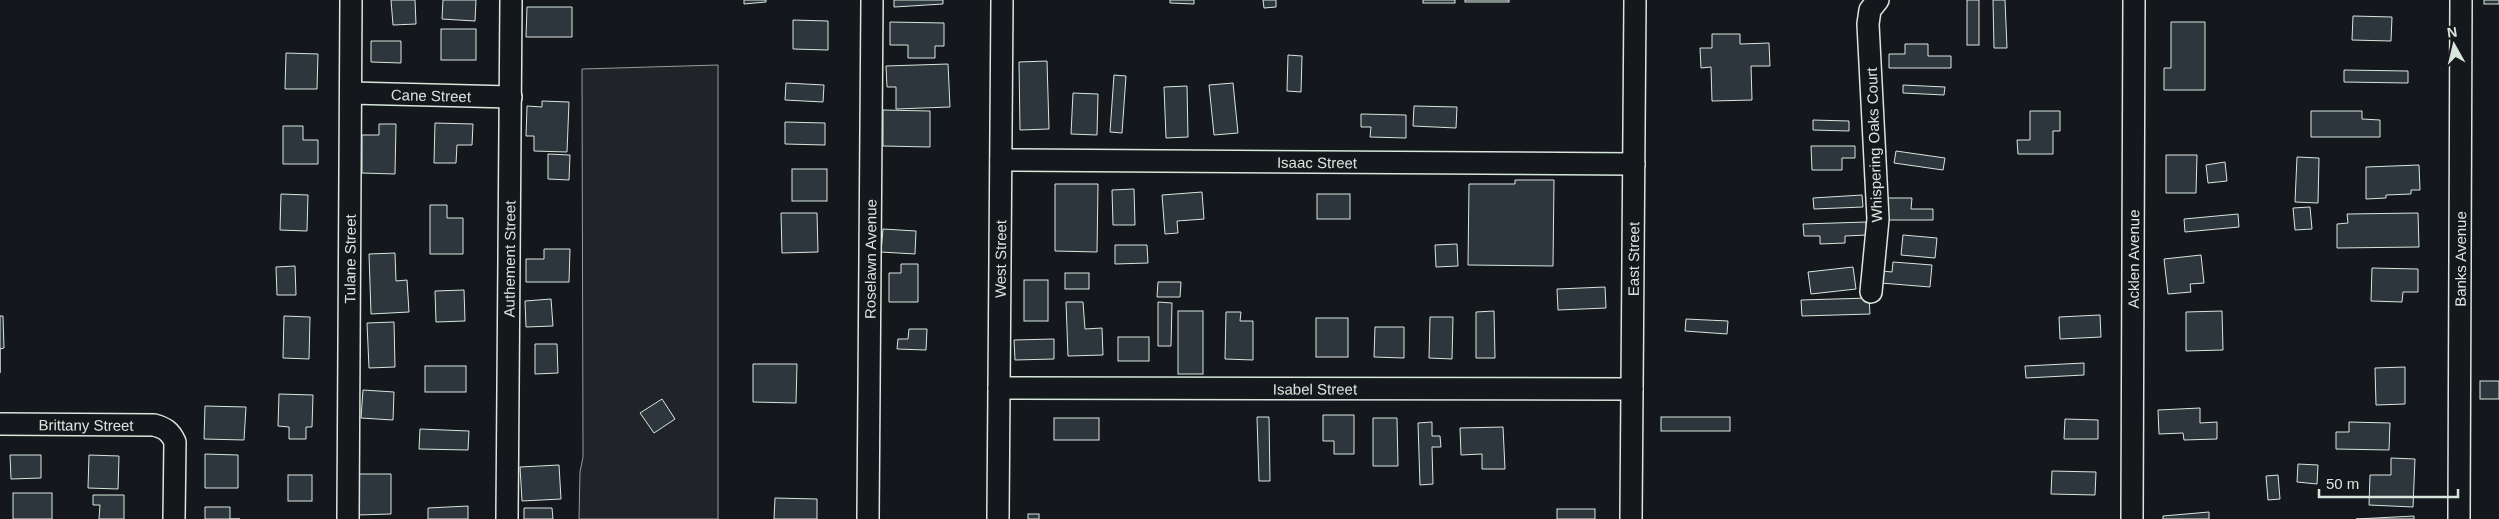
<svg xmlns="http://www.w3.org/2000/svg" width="2499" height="519" viewBox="0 0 2499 519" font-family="Arial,sans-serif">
<rect width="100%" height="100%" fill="#14181c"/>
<!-- green -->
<path fill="#202428" stroke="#939e99" d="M718,65V519H579L580,472L583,457L582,69Z"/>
<!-- building -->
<g fill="#2c363c" stroke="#d8e6dc">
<path d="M391,0H415L416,24L393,25Z"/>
<path d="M443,0H476L475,21L442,19Z"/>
<path d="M744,0H766V2L744,4Z"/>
<path d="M894,0H943V4L894,7Z"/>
<path d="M1170,0H1194V4L1170,3Z"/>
<path d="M1263,0H1276V7L1264,8Z"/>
<rect x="1423" y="0" width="32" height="3"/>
<rect x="1465" y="0" width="44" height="2"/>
<rect x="1967" y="0" width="12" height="45"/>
<path d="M1993,0H2005L2007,48H1994Z"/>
<rect x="2484" y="0" width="15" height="4"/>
<path d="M527,7H572V37H526Z"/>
<path d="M2353,16L2392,17L2391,41L2352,40Z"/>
<path d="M793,20L828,21V50L793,49Z"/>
<path d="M890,22L944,23V46H935V58H908V45H890Z"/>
<path d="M2171,22H2205V90H2164V68H2171Z"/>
<rect x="441" y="29" width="35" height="31"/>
<path d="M1712,34H1740V44L1769,43L1770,66H1751L1752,100L1712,101L1711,67L1701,68L1700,48H1712Z"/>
<path d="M371,41H401V63L371,62Z"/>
<path d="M1905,44H1928V56H1951V68H1889V54H1905Z"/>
<path d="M286,53L318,54L317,89H285Z"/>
<path d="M1288,55L1302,56L1301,92L1287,91Z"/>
<path d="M1047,61L1049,129L1020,130L1019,62Z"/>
<path d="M948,64L950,107L896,109V87H887L886,66Z"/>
<path d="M2344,70L2408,71V83L2344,82Z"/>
<path d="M1114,75L1126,76L1122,133L1110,132Z"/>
<path d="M786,83L824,85L823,102L785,100Z"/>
<path d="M1233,83L1238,133L1214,135L1209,85Z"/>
<path d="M1903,85L1945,87L1944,95L1903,93Z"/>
<path d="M1187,86L1188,137L1166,138L1164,87Z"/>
<path d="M1073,93L1098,94L1097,135L1071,134Z"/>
<path d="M542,101L569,102L567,152L534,151V136H526L527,106L542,107Z"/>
<path d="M1414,106L1457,107L1456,128L1413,126Z"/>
<path d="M883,110L930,111V147L883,146Z"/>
<path d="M2030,111H2060V131H2053V154H2018L2017,140H2030Z"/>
<path d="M2311,111H2362V119L2380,120V137H2311Z"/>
<path d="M1361,114L1406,115V138L1370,137L1371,127H1361Z"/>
<path d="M1813,120L1849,121V131L1813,130Z"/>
<path d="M785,122L825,123V145L785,144Z"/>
<path d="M435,123L473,124L472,145H457L456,163H434Z"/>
<path d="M379,124H396L395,174L362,173V135H379Z"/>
<path d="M283,126H303V140H318V164H283Z"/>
<path d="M1811,146H1855V158H1842V170H1812Z"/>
<path d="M1896,151L1945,158L1943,170L1894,163Z"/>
<path d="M548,154L570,155L569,180L548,179Z"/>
<path d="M2166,155H2197L2196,193H2166Z"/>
<path d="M2297,157L2319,158L2318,203L2295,202Z"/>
<path d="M2225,162L2227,181L2208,183L2206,165Z"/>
<path d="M2419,165L2420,190H2411V194L2386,195V198L2366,199V167Z"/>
<rect x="792" y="169" width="35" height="32"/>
<path d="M1515,180H1554L1553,266L1468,265L1469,184H1515Z"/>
<path d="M1055,184H1098L1097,252L1055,251Z"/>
<path d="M1134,189L1135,225H1113L1112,190Z"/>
<path d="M1202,192L1204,219L1177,221L1178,233L1165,234L1162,195Z"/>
<path d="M281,194L308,195L307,231L280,230Z"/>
<rect x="1317" y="194" width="33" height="25"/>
<path d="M1862,195L1863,207L1814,209L1813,198Z"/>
<path d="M1887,198H1912L1911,209H1933V220H1887Z"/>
<path d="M430,205H447V218H463V254H430Z"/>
<path d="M2310,207L2312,229L2295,230L2293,208Z"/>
<path d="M781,213H817L818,252L782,253Z"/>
<path d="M2418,213L2419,247L2337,248V224L2348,223L2347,214Z"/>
<path d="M2238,214L2239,227L2185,232L2184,219Z"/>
<path d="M1866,222L1867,235L1845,236V243L1820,244V236H1804L1803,224Z"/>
<path d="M883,229L916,231L915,254L881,252Z"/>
<path d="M1903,235L1937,238L1935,258L1901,255Z"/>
<path d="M1457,244L1458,266L1436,267L1435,245Z"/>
<path d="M1115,245H1147L1148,263L1115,264Z"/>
<path d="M544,249H570L569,282H526V259H544Z"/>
<path d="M395,253L396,281L407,280L409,312L371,314L369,254Z"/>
<path d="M2201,255L2204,283L2190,284L2191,292L2168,294L2164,259Z"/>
<path d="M1893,262L1932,265L1930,287L1881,283L1882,271L1892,272Z"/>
<path d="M901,264H918V302H889V273H901Z"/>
<path d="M295,266L296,295H277L276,267Z"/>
<path d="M1853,267L1856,289L1811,294L1808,272Z"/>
<path d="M2372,268L2418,269V292H2403L2402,302L2371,301Z"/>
<rect x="1065" y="273" width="24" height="16"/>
<rect x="1024" y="280" width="24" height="41"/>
<path d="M1158,282H1181L1180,297H1157Z"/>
<path d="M1605,287L1606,308L1558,310L1557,289Z"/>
<path d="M464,290L465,321L436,322L435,291Z"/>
<path d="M1869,298L1870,314L1802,316L1801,300Z"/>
<path d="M551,299L553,326L526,327L525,301Z"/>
<path d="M1066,302H1083L1085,329L1102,328L1103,355L1068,356Z"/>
<path d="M1158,302L1172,303L1171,346H1158Z"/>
<rect x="1178" y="311" width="25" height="63"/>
<path d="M1494,311L1495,358H1476V312Z"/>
<path d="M2222,311L2223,350L2186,351V312Z"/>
<path d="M1226,312H1241L1240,321H1253V360L1225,359Z"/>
<path d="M2100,315L2101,337L2060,339L2059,317Z"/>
<path d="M0,316H3L4,348L0,349V373Z"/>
<path d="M284,316L310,317L309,359L283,358Z"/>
<path d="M1430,317H1453L1452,359L1429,358Z"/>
<rect x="1316" y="318" width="32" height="39"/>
<path d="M1686,319L1728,321L1727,334L1685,331Z"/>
<path d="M394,322L395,367L369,368L367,323Z"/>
<path d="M1375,327H1404V358L1374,357Z"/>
<path d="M909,329H927L926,350L897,349L898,339H908Z"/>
<rect x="1118" y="337" width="31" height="24"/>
<path d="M1054,339V359L1015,360L1014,340Z"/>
<path d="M535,344H557L558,373L535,374Z"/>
<path d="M2084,363V375L2026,378L2025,366Z"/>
<path d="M753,364H797L796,403L753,402Z"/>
<rect x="425" y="366" width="41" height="26"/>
<path d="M2405,367V404L2376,405L2375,368Z"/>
<rect x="2480" y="381" width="19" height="18"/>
<path d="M363,390L394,392L393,420L361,418Z"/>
<path d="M279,394L313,395L312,427H306V439H289V427L278,426Z"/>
<path d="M662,399L675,419L654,433L640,413Z"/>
<path d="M205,406L246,407L244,440L204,439Z"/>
<path d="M2200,408V423L2217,422V439L2184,440L2183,433L2159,434L2158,410Z"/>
<path d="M1323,415H1354V454H1334V441H1323Z"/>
<path d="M1257,417H1269L1270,481H1259Z"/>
<rect x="1661" y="417" width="69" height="14"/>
<rect x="1054" y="418" width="45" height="22"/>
<path d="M1373,418H1397L1398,466H1373Z"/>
<path d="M2065,419L2098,420V439H2064Z"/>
<path d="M1432,422V436H1440L1441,447H1432L1433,484L1420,485L1418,423Z"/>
<path d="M2349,422L2390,423L2389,450L2336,449V432H2349Z"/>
<path d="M1503,427L1505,469H1482V454L1461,455L1460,428Z"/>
<path d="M420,429L469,431L468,450L419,449Z"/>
<path d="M205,454L238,455V488H205Z"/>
<path d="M10,455H41V478L11,479Z"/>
<path d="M89,455L119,456L118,489L88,488Z"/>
<path d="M2391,458L2415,459L2413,507L2369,505L2370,475H2391Z"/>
<path d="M2298,464L2318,465L2317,484L2297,482Z"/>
<path d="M559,465L561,499L522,501L520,467Z"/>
<path d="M2052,471L2096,472L2095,495L2051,494Z"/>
<path d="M357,474H391V514L357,515Z"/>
<rect x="288" y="475" width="24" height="26"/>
<path d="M2278,475L2280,499L2268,500L2266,476Z"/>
<rect x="13" y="493" width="39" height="26"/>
<path d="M93,495H124V519H99L100,505H93Z"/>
<path d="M775,498L817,499V519H774Z"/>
<path d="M468,506V519H428V508Z"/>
<path d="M205,507H230V519H240H205Z"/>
<path d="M524,508H552L553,519H524Z"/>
<rect x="1557" y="509" width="38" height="10"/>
<path d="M2209,512V519H2163V516Z"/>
<rect x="1028" y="514" width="11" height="5"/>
<path d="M2414,516V519H2356Z"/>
</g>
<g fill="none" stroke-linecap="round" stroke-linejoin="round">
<!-- minor casing -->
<g stroke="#d8e6dc" stroke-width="24">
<g id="minor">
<path id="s1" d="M351,93L511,97"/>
<path id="s2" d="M1001,160L1634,164"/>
<path d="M1871,292L1878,219L1868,24L1870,10L1878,0"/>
<path id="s3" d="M999,388L1632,389"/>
<path id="s4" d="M0,424L154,425C165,428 170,431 175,442L174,519"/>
<path id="s5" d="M348,519L351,0"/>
<path id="s6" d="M507,519L511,0"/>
<path id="s7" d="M868,519L872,0"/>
<path id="s8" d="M998,519L1002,0"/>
<path id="s9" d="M1631,519L1635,0"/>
<path id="s10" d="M2132,519L2134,0"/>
<path id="s11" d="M2459,519L2461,0"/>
</g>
</g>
<!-- minor -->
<use href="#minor" stroke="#14181c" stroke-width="21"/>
</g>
<g text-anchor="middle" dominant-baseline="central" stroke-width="4" stroke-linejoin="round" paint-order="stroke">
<!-- street labels -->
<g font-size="15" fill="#d8e6dc" stroke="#14181c">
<text stroke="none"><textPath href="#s1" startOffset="80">Cane Street</textPath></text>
<text transform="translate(1874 145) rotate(-92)">Whispering Oaks Court</text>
<text stroke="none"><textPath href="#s2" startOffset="316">Isaac Street</textPath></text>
<text stroke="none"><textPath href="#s5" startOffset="260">Tulane Street</textPath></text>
<text stroke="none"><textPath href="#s9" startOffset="260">East Street</textPath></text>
<text stroke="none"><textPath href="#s6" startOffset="260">Authement Street</textPath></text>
<text stroke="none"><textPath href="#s7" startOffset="260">Roselawn Avenue</textPath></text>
<text stroke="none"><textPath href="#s8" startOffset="260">West Street</textPath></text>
<text stroke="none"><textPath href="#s10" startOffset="260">Acklen Avenue</textPath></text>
<text stroke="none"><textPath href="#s11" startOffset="260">Banks Avenue</textPath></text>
<text stroke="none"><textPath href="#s3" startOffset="316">Isabel Street</textPath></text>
<text stroke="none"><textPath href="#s4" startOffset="86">Brittany Street</textPath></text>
</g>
</g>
<!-- north arrow -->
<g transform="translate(2454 45) rotate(352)" stroke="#14181c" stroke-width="4" paint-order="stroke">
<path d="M0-4L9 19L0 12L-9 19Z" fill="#d8e6dc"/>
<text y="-8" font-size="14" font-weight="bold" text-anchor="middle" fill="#d8e6dc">N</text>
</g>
<!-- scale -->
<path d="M2319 489v8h139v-8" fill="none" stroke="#d8e6dc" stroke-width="2.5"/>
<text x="2326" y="489" font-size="15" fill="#d8e6dc" stroke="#14181c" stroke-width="4" paint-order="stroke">50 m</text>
</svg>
